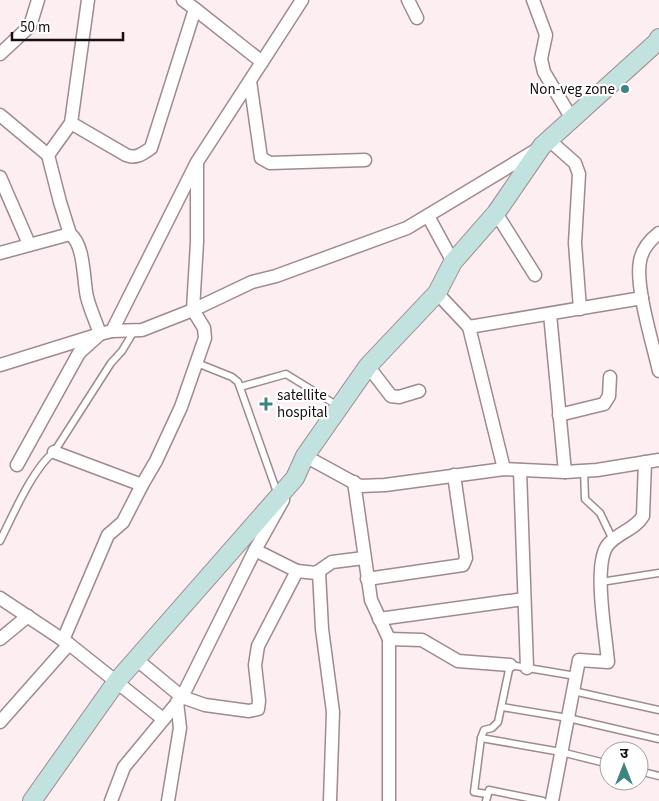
<svg xmlns="http://www.w3.org/2000/svg" width="659" height="801" viewBox="0 0 659 801" font-family="'Source Sans 3','Noto Sans Devanagari',sans-serif">
<rect width="100%" height="100%" fill="#fdeef1"/>
<g fill="none" stroke-linecap="round" stroke-linejoin="round">
<!-- lane casing -->
<g stroke="#9f8a8e" stroke-width="9">
<g id="lane">
<path d="M197,363L232,377L238,382L278,495"/>
<path d="M240,387L286,374L338,406"/>
<path d="M584,470L585,499L600,513L613,540"/>
<path d="M0,541C12,517 33,468 54,452L111,363L122,351L134,331"/>
<path d="M601,582L659,573"/>
<path d="M573,691L659,710"/>
<path d="M502,707L568,718L659,739"/>
<path d="M481,738L561,752L609,764"/>
<path d="M639,771L659,776"/>
<path d="M487,794L474,792L481,738L484,730L492,728L498,722L510,665L576,676"/>
<path d="M486,801L489,790L543,801"/>
</g>
</g>
<!-- street casing -->
<g stroke="#9f8a8e" stroke-width="15">
<g id="street">
<path d="M183,0L195,9"/>
<path d="M408,0L417,18"/>
<path d="M533,0L546,35L541,59L544,72L572,119"/>
<path d="M0,54L30,26L38,0"/>
<path d="M262,62L302,0"/>
<path d="M250,81L261,158L270,163L365,160"/>
<path d="M0,115L48,155L60,202L70,234L0,253"/>
<path d="M71,123L126,155C136,159 142,154 151,148L195,9L262,62L197,162L112,331"/>
<path d="M549,140L575,163L579,174L575,243L580,309"/>
<path d="M48,155L71,123L88,0"/>
<path d="M0,177L29,244"/>
<path d="M496,213L535,275"/>
<path d="M428,216L453,262"/>
<path d="M659,233C650,240 642,250 640,261C635,287 653,344 659,371"/>
<path d="M437,293L469,327L504,469"/>
<path d="M550,314L565,472"/>
<path d="M469,327L642,298"/>
<path d="M0,365L100,334L112,331L142,330L193,310L252,282L276,276L407,228L538,149"/>
<path d="M368,366L391,396L399,397L419,391"/>
<path d="M559,415L604,404L609,396L610,377"/>
<path d="M54,452L142,485"/>
<path d="M305,456L360,486L385,485L504,469L565,472L597,470L659,460"/>
<path d="M17,465L79,353L100,334C96,322 90,309 87,297C83,280 85,245 70,234"/>
<path d="M520,470L527,668"/>
<path d="M354,482L371,600L389,639"/>
<path d="M297,571L316,573L332,562L364,558"/>
<path d="M319,572L322,629L333,712L330,801"/>
<path d="M367,579L463,565L466,558L454,475"/>
<path d="M0,598L69,644L163,719"/>
<path d="M379,619L524,599"/>
<path d="M0,639L28,616"/>
<path d="M63,640L108,535L123,522L142,485L156,461L181,407L205,338L204,328L193,310L197,242V165"/>
<path d="M136,659L182,697L205,705L249,711L258,709L259,701L255,665L258,646L297,571L255,550"/>
<path d="M0,722L69,644"/>
<path d="M111,801L124,767L182,697L255,550L283,500"/>
<path d="M168,801L180,728L177,702"/>
<path d="M389,801V639L422,640L458,661L510,665"/>
<path d="M552,801L579,660L608,662C606,636 593,567 607,546C616,533 635,530 643,516L645,462"/>
</g>
</g>
<!-- secondary casing -->
<g stroke="#9f8a8e" stroke-width="20">
<path id="secondary" d="M32,801L117,681L295,478L305,456L368,366L437,293L453,262L496,213L542,146L657,42L659,38"/>
</g>
<!-- lane -->
<use href="#lane" stroke="#fff" stroke-width="6"/>
<!-- street -->
<use href="#street" stroke="#fff" stroke-width="12"/>
<!-- secondary -->
<use href="#secondary" stroke="#c1e2df" stroke-width="18"/>
</g>
<!-- markers -->
<g fill="#3e8580" stroke="#fff" stroke-width="2">
<circle cx="625" cy="89" r="5"/>
<path d="M263.5 396.5h5v5h5v5h-5v5h-5v-5h-5v-5h5z"/>
</g>
<g text-anchor="middle" dominant-baseline="central" stroke-width="4.5" stroke-linejoin="round" paint-order="stroke">
<!-- poi labels -->
<g font-size="15" fill="#160e10" stroke="#fff" text-anchor="end">
<text x="615" y="89">Non-veg zone</text>
<text x="277" y="395" text-anchor="start">satellite<tspan x="277" dy="17">hospital</tspan></text>
</g>
</g>
<!-- north arrow -->
<g transform="translate(624 766)"><circle r="24" fill="#ffffff" stroke="#a29f9f"/>
<path d="M0-4L9 19L0 12L-9 19Z" fill="#3e8580"/>
<text y="-8" font-size="14" font-weight="bold" text-anchor="middle" fill="#160e10">उ</text>
</g>
<!-- scale -->
<path d="M12 32v8h111v-8" fill="none" stroke="#160e10" stroke-width="2.5"/>
<text x="20" y="32" font-size="15" fill="#160e10" stroke="#ffffff" stroke-width="4" paint-order="stroke">50 m</text>
</svg>
